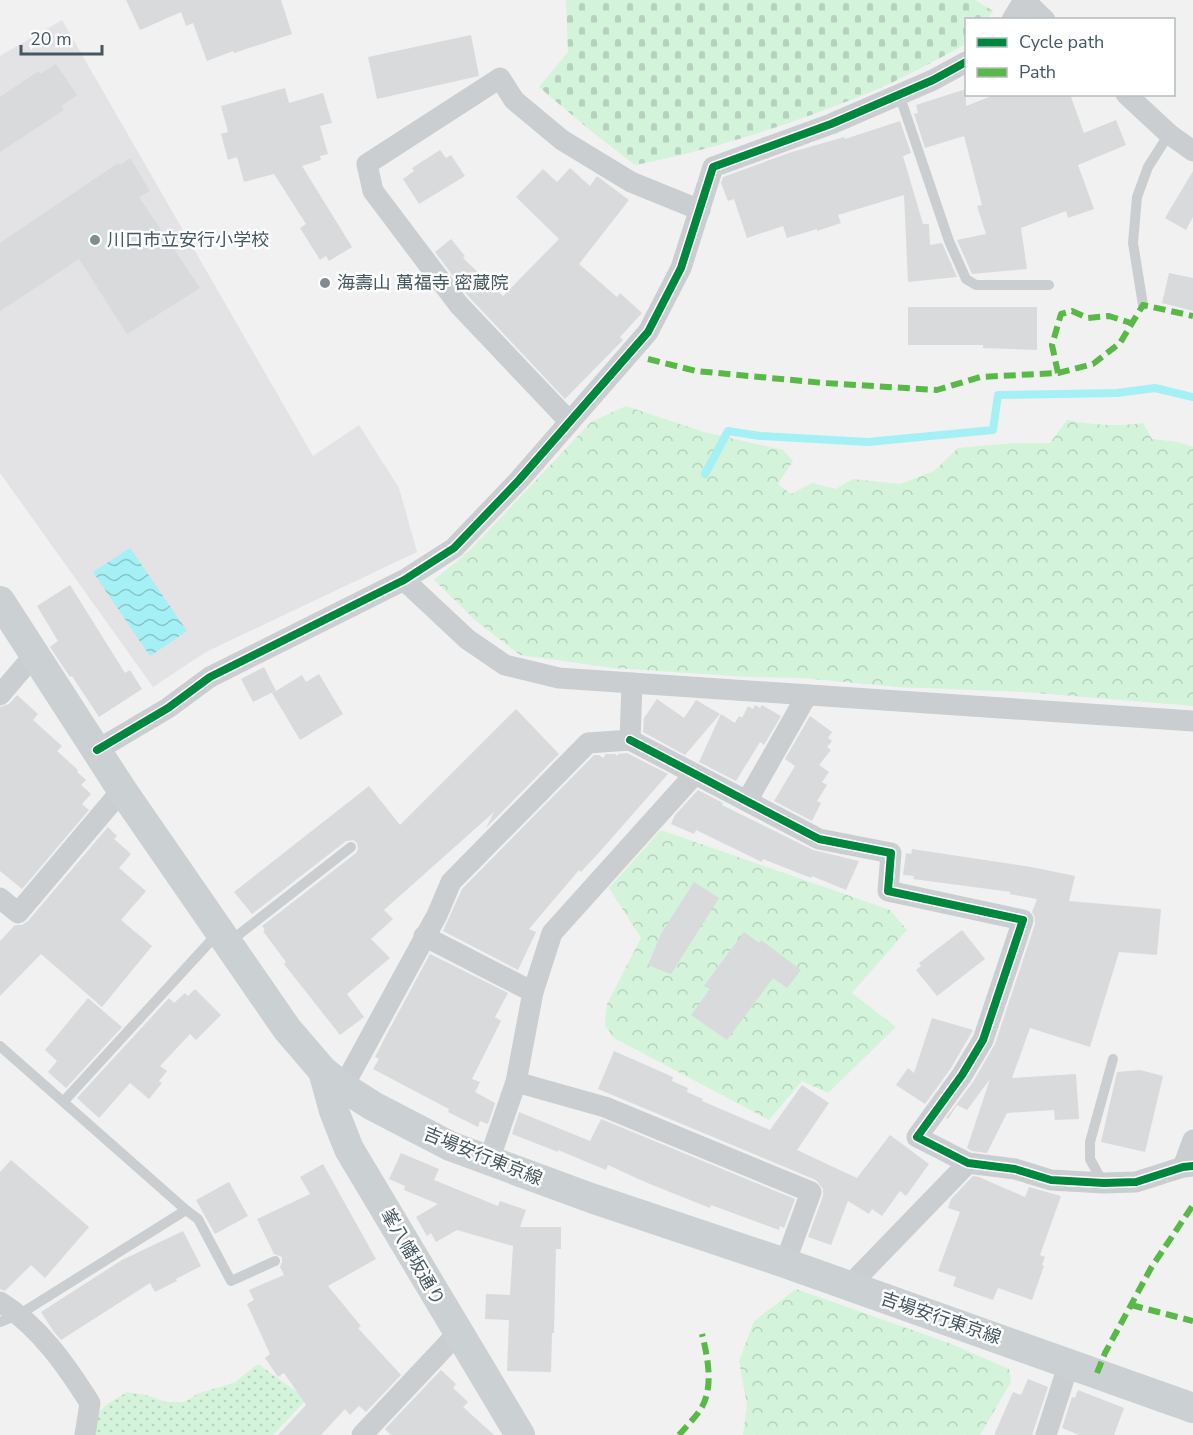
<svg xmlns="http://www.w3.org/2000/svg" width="1193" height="1435" viewBox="0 0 1193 1435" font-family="'Nunito Sans','Noto Sans JP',sans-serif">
<defs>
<pattern id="grass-dots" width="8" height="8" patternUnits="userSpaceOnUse" patternTransform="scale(1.5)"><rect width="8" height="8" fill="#d3f3da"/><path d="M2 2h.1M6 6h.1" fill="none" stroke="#b6d2be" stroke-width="1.8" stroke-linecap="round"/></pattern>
<pattern id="forest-crowns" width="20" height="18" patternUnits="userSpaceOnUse" patternTransform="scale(1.5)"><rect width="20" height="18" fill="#d3f3da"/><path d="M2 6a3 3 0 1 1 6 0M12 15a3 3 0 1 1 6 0" fill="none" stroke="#b6d2be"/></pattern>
<pattern id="cemetery-stones" width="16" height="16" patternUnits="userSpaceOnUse" patternTransform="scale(1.5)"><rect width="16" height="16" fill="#d3f3da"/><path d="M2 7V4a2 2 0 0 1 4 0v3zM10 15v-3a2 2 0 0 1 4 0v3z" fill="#b6d2be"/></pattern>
<pattern id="water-waves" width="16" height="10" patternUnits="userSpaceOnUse" patternTransform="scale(1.5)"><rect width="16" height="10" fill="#a4f0f4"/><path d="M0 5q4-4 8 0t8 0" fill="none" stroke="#87c5c9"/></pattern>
</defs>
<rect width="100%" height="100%" fill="#f2f1f1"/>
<!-- education -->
<path fill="#e3e2e4" d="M62,20L313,456L359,425L399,488L417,552L206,652L153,687L0,473V56Z"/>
<!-- grass -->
<path fill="url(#grass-dots)" d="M258,1364L307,1399L273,1435H94C96,1406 104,1407 127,1392L146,1395L166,1402H184L199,1393L234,1383Z"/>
<!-- forest -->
<g fill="url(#forest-crowns)">
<path d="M626,406L704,432L783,450L793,461L778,484L791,494L812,483L836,489L853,479L900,484L934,471L958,448L1014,443H1050L1067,420C1094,425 1117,427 1143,423L1152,439L1178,442L1193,447V706L1025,692L897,687L803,678L746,677L613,668L520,655L476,621L434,580L470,550L591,422Z"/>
<path d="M661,830L890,910L907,930L852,993L896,1027L828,1093L802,1081L769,1120L614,1038L605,1025L607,1004L641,938L609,888Z"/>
<path d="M796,1289L949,1343L1009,1369L1011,1382L980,1435H743L747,1405L739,1361L754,1321Z"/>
</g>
<!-- cemetery -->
<path fill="url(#cemetery-stones)" d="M566,0H975L993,11L988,19L966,20V44C934,61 901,80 868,93C792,124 715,149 635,165L591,131L539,87L568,52Z"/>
<!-- water -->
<path fill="url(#water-waves)" d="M130,548L187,631L150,656L93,572Z"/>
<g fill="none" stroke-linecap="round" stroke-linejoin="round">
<!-- stream -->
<path stroke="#a4f0f4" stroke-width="8" d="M705,474L728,431L760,436L868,442L993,430L998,395L1117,393L1155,388L1193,397"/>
</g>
<!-- building -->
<g fill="#d9dadb">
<path d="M126,0H281L292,34L234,53L233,51L207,61L193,23L186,26L181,12L140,30Z"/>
<path d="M471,35L479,76L377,99L368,57Z"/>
<path d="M56,64L77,95L61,106L64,110L0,152V97L39,71L40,74Z"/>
<path d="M285,88L289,103L323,93L332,123L320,126L328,154L320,156L321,160L302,166L352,247L329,261L326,256L320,260L300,228L306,224L274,174L244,182L237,157L228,160L221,134L228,132L221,106Z"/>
<path d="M966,89V106L997,94H1070L1084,133L1116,120L1126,145L1078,165L1094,209L1068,218L1066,211L1021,228L1027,269L972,274L957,240L986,234L977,206L982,205L964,136L925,148L914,114L918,113L916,105Z"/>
<path d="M900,121L911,153L903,156L923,224H929L930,245L942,243L957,277L908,282L904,195L838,215L841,223L817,231V229L787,238L783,226L747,238L734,199L728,201L721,183L723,177L792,152L844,137L845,139Z"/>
<path d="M440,150L446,158L451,155L465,176L419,204L403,179L414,171L412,168Z"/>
<path d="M130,158L150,191L139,197L200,288L127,334L79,259L0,311V243L118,163L120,165Z"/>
<path d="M570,168L590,186L597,176L629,200L579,264L617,297L620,293L642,313L620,337L623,340L565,399L469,297L435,252L451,239L465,256L463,258L503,296L559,239L516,197L543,169L557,182Z"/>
<path d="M1193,171V217L1186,230L1165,218Z"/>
<path d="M1169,273L1193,278V311L1162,303Z"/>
<path d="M908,307H1037V350L983,348V345H908Z"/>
<path d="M70,585L125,673L130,670L142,689L99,717L72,676L70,677L50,647L58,641L37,606Z"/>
<path d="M264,667L276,691L302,675L306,682L319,674L343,714L300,740L272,693L275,691L253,702L241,679Z"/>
<path d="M17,695L38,714L33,720L62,746L57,751L78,770L77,772L86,780L81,785L91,794L82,804L89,810L22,889L0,871V707L9,704Z"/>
<path d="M657,699L684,718L696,700L720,714L685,755L643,732L644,718Z"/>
<path d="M755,705L760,708L762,705L781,716L764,745L760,742L736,781L699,762L721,714L735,723L739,716L742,718L748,706L753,709Z"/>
<path d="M516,709L559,754L486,828L494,812L384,910L393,919L371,939L390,958L347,994L364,1017L340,1035L284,964L286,962L263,931L265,930L262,926L356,853L358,849L357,843L353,840L346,841L252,914L234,892L369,786L400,825Z"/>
<path d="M810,716L832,732L828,738L832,741L827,747L831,750L819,765L829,772L822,782L827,785L817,801L821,803L812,821L774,801L795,766L785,759Z"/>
<path d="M627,753L668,774L603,848L581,872L579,870L529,929L536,932L518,970L443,931L462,889L594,755H599L603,758L606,754H615L617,756L618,754Z"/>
<path d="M698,790L723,803L722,805L813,850L859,861L846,890L812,876L811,878L763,859L762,862L696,830L694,834L671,824L675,815Z"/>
<path d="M108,827L117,836L114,839L131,854L119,868L146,891L121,920L152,946L102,1007L41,954L0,996V941L15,925H22L28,921Z"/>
<path d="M912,849L1031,867L1075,876L1069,901L1161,909L1157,955L1119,952L1090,1047L1030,1028L1012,1078L1076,1074L1079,1119L1055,1120L1054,1110L1007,1113L987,1153L972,1151L967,1148L990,1079L967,1110L957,1105L948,1119L946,1118L973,1082L995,1044L1035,924V918L1032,912L1037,899L1009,894L1011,892L913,879L914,876L903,875L906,853L911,854Z"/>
<path d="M694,882L719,898L671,974L648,965L661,934Z"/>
<path d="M962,930L985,959L937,996L916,970L921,966L919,963Z"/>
<path d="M744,932L759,943L761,940L801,970L787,988L773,978L727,1040L691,1015L710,989L704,986Z"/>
<path d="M430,954L508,993L495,1017L501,1021L472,1079L480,1082L475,1092L495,1103L488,1124L480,1121L478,1127L448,1112L449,1109L373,1069L379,1059L375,1057L388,1032Z"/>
<path d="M195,989L221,1015L196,1040L190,1034L160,1066L167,1071L159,1081L162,1083L149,1099L130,1083L99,1118L77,1098L169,998L174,1003L185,993L188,996Z"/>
<path d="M88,998L122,1027L66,1088L48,1072L57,1061L45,1050Z"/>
<path d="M932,1018L973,1030L951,1068L925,1104L896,1085L908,1068L914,1073Z"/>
<path d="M614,1051L673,1077L672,1081L688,1088L687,1092L703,1099L702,1101L770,1130L802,1085L829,1103L797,1150L857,1178L890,1135L929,1164L906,1196L900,1191L882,1216L872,1209L869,1214L848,1201L831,1245L808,1237L823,1196V1189L816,1180L598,1089Z"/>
<path d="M1140,1070L1163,1076L1145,1152L1101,1142L1117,1072Z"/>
<path d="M519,1112L590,1141L601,1119L795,1199L784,1228L780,1226L779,1230L711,1205L710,1208L645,1182L608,1165L606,1170L558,1150V1152L512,1134Z"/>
<path d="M401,1153L439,1169L434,1180L498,1206L500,1201L526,1210L520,1227H561V1249H556L554,1333H552L551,1372L507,1371L509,1320L485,1319L486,1294L510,1295L513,1246L457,1230L436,1242L431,1233L427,1236L416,1217L438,1204L404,1190L405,1186L389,1179Z"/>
<path d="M11,1160L89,1227L45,1278L31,1265L5,1291L0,1289V1172Z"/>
<path d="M323,1164L376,1259L328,1286L361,1326L358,1328L401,1375L366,1412L359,1406L350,1415L345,1409L321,1435H278L306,1405L284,1373L278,1377L265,1358L270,1354L247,1304L254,1300L249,1290L284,1275L280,1267L282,1262V1257L274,1254L257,1219L310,1194L300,1177Z"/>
<path d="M973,1176L979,1177L1025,1197L1029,1187L1061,1196L1040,1255L1045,1257L1042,1265L1044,1266L1032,1300L998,1288L993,1300L953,1286L956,1277L938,1271L960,1212L948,1208L951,1199Z"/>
<path d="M229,1182L248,1216L215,1234L196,1200Z"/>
<path d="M183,1231L201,1266L176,1279L177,1281L155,1292L150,1283L61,1340L54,1332L41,1312L122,1260Z"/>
<path d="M441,1370L456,1384L453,1388L468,1402L463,1407L494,1435H391L385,1429Z"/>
<path d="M1028,1379L1048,1387L1032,1435H994L1013,1392L1021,1395Z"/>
<path d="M1078,1390L1124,1408L1114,1435H1079L1062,1428L1072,1397L1075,1398Z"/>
</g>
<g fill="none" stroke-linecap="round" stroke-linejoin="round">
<!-- lane -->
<g stroke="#caced0" stroke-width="10">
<path d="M899,94L949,241L966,279L976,285H1049"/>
<path d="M1143,305L1133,243L1137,197L1148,167L1169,134"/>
<path d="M228,943L351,847"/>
<path d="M0,1046L186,1210L20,1314L0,1322"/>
<path d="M64,1101L218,933"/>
<path d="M1103,1183L1090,1159V1142L1113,1059"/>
<path d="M186,1210L198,1219L231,1281L275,1261"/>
</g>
<!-- street -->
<g stroke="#caced0" stroke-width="21">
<path d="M1024,0L1045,20"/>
<path d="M1012,20L1024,0"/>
<path d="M1126,94L1169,134L1193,151"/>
<path d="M570,422L459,305L373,191L367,164L500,78L514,100L562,140L631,182L700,210"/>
<path d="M404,580L467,639L505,665L559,678L1193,721"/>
<path d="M0,695L35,654"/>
<path d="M630,740L819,839L891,853L888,891L1023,920L983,1040L962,1075L917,1137L968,1163L1015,1169L1051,1180L1104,1183L1136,1182L1183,1167L1193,1166"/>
<path d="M97,750L168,708L210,677L404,580L454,548L519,480L648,332L681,268L713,167L831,124L933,80L966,62"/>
<path d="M747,801L807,695"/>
<path d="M0,898L18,913L122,790"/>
<path d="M424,936L533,992L516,1082L489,1160"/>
<path d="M533,992L552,933L695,774"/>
<path d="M516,1082L605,1107L811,1192L785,1263"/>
<path d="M343,1087L437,915L451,882L588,743L630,740L632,683"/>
<path d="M1183,1167L1193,1140"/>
<path d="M849,1286L968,1163"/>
<path d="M0,1302C39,1326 66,1365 90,1403L85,1435"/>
<path d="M362,1435L458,1333"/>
<path d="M1046,1435L1069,1363"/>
</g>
<!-- secondary -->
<g stroke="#cbd0d2" stroke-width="30">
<path d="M0,601L122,790L287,1029L323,1071L343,1087L373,1106L450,1146L591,1198L785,1263L1193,1408"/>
<path d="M323,1071L334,1111L349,1149L520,1435"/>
</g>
<!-- quiet -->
<g stroke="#58b947" stroke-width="6" stroke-dasharray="12 6" stroke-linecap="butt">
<path d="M648,359L696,371L824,383L937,390L980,377L1058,373L1093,364L1120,343L1143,305L1193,316"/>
<path d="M1058,373L1052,345L1061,314L1072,311L1088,318L1109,316L1131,323"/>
<path d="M1131,1305L1193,1321"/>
<path d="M1097,1373L1105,1353L1151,1268L1193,1205"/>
<path d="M679,1435C685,1428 692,1421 698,1413C715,1391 708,1359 702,1334"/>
</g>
<!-- cycleway casing -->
<g stroke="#fff" stroke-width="11">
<g id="cycleway">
<path d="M630,740L819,839L891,853L888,891L1023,920L983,1040L962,1075L917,1137L968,1163L1015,1169L1051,1180L1104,1183L1136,1182L1183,1167L1193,1166"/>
<path d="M97,750L168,708L210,677L404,580L454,548L519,480L648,332L681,268L713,167L831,124L933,80L966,62"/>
</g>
</g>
<!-- cycleway -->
<use href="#cycleway" stroke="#00873e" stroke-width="8"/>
</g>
<!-- markers -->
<g fill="#828d93" stroke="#fff" stroke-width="2">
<circle cx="95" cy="240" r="6"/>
<circle cx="325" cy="283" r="6"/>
</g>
<g text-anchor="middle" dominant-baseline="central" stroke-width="5" stroke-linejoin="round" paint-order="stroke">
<!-- poi labels -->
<g font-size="18" fill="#455760" stroke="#fff" text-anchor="start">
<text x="107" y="240">川口市立安行小学校</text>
<text x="337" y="283">海壽山 萬福寺 密蔵院</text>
</g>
<!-- street labels -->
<g font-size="18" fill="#455760" stroke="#fff">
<text transform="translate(483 1156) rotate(22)">吉場安行東京線</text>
<text transform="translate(413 1257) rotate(60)">峯八幡坂通り</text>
<text transform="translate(941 1318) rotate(19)">吉場安行東京線</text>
</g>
</g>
<!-- legend -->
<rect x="965" y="18" width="210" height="78" fill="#ffffff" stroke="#b5bcbf" stroke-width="1.5"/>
<rect x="977" y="38" width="30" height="9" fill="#00873e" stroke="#b5bcbf" stroke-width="1.5"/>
<text x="1019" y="48" font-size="18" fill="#455760">Cycle path</text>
<rect x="977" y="68" width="30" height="9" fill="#58b947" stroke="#b5bcbf" stroke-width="1.5"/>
<text x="1019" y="78" font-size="18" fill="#455760">Path</text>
<!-- scale -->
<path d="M21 45v9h81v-9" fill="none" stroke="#455760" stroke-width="3"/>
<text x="30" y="45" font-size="18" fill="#455760" stroke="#ffffff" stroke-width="4.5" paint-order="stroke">20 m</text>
</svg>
